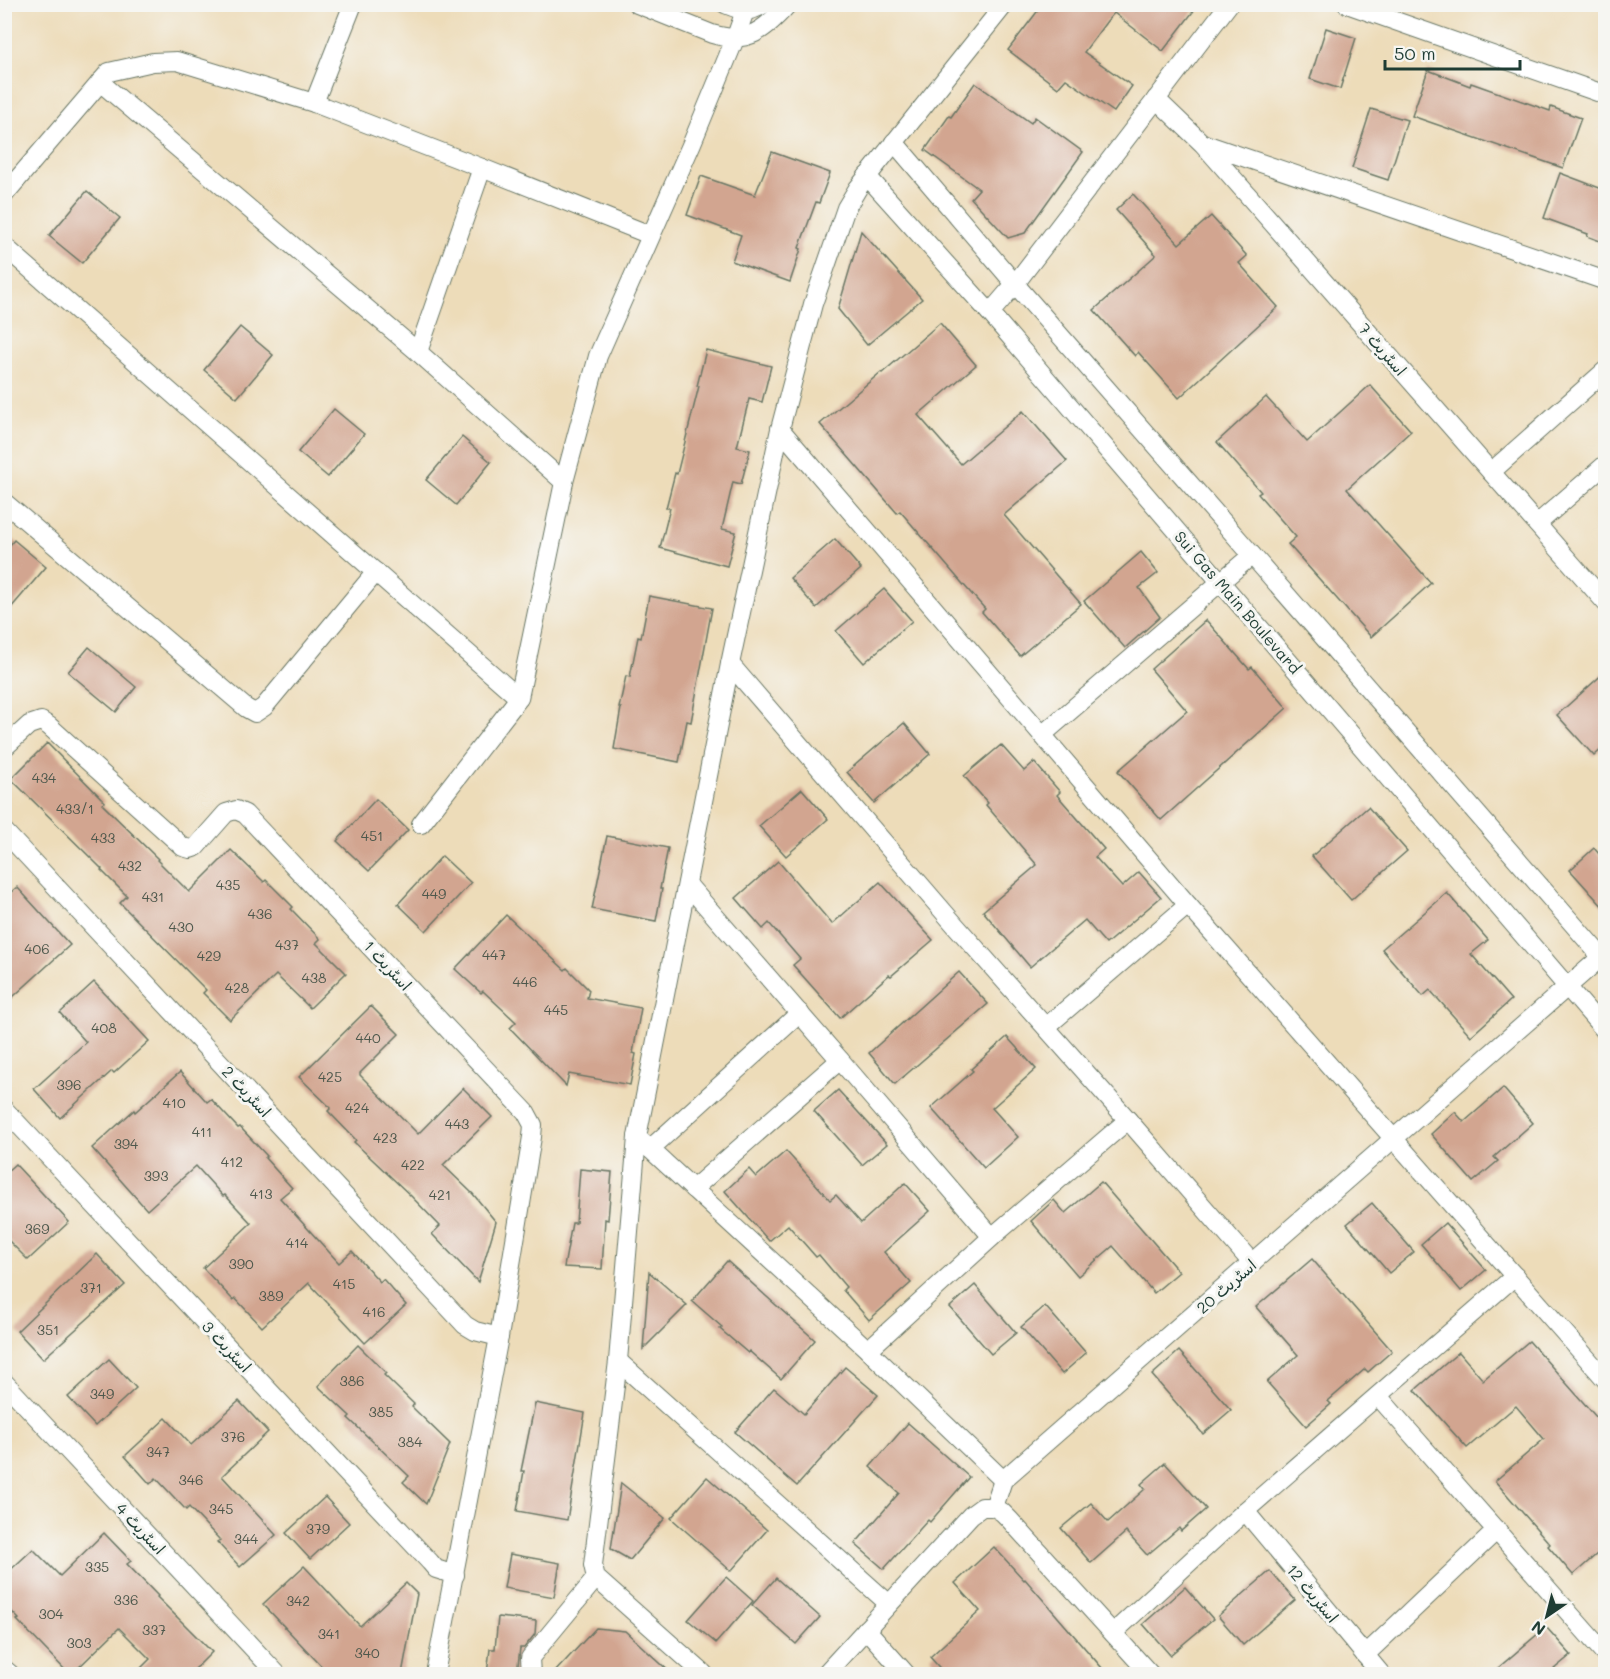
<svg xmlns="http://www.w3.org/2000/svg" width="1610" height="1679" viewBox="0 0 1610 1679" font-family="Mali,'Playpen Sans Arabic',sans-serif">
<rect width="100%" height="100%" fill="#f6f6f2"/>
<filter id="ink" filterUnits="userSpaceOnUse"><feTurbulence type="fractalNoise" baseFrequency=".0167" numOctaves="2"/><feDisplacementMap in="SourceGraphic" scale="12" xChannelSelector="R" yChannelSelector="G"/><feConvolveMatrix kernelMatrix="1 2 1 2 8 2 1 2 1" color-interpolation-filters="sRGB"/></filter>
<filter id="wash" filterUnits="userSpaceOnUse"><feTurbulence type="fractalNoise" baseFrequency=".008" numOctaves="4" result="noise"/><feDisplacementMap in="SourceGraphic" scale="24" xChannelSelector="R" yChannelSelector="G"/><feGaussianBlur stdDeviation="1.35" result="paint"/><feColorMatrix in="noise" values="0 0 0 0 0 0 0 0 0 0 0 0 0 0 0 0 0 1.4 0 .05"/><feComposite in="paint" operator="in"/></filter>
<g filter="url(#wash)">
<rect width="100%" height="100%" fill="#eddcb9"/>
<g id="blocks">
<!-- building -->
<g fill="#d2a590">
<path d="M1043,4H1199L1163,51L1114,13L1107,21L1084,52L1132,86L1114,112L1066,79L1058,88L1008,50Z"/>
<path d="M1326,28L1356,38L1340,89L1310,79Z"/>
<path d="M1428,70L1470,86L1471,83L1550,111L1551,107L1581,118L1563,168L1412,116Z"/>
<path d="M975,83L1031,123L1035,117L1083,152L1025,233L1008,238L971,198L979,189L925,150L949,116L951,117Z"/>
<path d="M1371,109L1407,120L1388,180L1352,168Z"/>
<path d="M772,152L830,173L819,203L816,202L799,248L801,249L790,282L732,261L741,235L687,215L701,176L755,195Z"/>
<path d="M1560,173L1605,190V243L1587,236L1588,234L1544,218Z"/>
<path d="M87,191L120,218L82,263L49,236Z"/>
<path d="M1133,194L1179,244L1211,216L1247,256L1239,263L1278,307L1179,398L1138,352L1135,356L1094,310L1156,255L1116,210Z"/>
<path d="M861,231L922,299L867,345L838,309Z"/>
<path d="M940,323L976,365L918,415L961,464L1023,411L1067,461L1004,515L1081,604L1020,656L982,612L985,609L962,583L900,511L897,513L820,424L881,372L882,373Z"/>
<path d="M240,327L273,355L237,398L204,370Z"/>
<path d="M706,350L771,366L762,402L749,399L737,447L750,450L741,484L733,482L722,529L736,532L727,566L660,548L670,508H666L675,473L677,474L699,386H697Z"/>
<path d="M1370,385L1411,431L1347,489L1431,583L1371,637L1288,544L1296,537L1258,494L1261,492L1217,442L1266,397L1307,442Z"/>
<path d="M334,409L364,434L328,477L298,452Z"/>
<path d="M462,437L491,462L456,505L426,480Z"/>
<path d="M835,539L861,569L816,608L790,578Z"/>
<path d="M14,540L46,567L4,616V552Z"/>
<path d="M1141,552L1158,573L1139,588L1160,617L1125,648L1084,601Z"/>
<path d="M884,589L912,621L864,663L836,631Z"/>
<path d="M649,596L712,608L691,722L687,721L679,762L614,749L621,708H619L626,676L630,677L638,637L641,638Z"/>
<path d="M1206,620L1249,669L1252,667L1287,708L1161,820L1118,771L1187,711L1151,669Z"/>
<path d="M89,647L136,687L116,712L68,672Z"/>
<path d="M1605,672V746L1594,756L1557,715Z"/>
<path d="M904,723L930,754L874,803L847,772Z"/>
<path d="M47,743L105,802L102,804L158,859L157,860L189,892L231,850L264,882L266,880L293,907L291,909L320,939L316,943L346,973L310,1008L276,975L230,1020L203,993L206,990L120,903L127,896L101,870L102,869L11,779Z"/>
<path d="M1001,745L1024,771L1034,762L1060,792L1057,795L1104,849L1095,857L1122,887L1139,872L1161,897L1106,944L1085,920L1030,967L983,911L1037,865L986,805L988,803L964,776Z"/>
<path d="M802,789L828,819L786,856L759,826Z"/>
<path d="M376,799L408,830L369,871L337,841Z"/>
<path d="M1368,807L1407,851L1351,900L1312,856Z"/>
<path d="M607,836L668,848L660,889H662L656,921L592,909Z"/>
<path d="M1594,848L1605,861V909L1570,870Z"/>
<path d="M442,856L471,883L426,931L398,904Z"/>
<path d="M778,861L832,924L880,882L933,940L891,976L889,975L840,1018L793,965L800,959L769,923L763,929L736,898Z"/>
<path d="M17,887L70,945L4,1005V898Z"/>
<path d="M1447,893L1488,940L1471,954L1511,1000L1471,1036L1430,990L1423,996L1382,949Z"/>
<path d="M506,915L565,970L567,968L589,990L587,998L641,1008L633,1053L636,1054L630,1085L569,1074L566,1086L510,1028L516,1022L483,991L481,993L455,969Z"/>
<path d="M959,972L988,1004L895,1084L869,1053Z"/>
<path d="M94,982L149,1041L114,1073L112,1071L60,1118L34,1089L86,1042L60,1013Z"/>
<path d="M371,1006L399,1034L360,1073V1075L418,1134L463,1088L492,1117L443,1165L473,1194L496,1222L478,1282L432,1234L440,1226L411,1196L354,1142L356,1140L328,1111L331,1108L299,1077Z"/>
<path d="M1007,1037L1036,1069L992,1108L1018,1137L984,1168L931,1108L973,1071L971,1069Z"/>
<path d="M180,1072L207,1102L211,1099L238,1128L240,1127L267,1156L265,1158L292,1188L280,1198L339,1263L352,1251L380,1282L383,1279L406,1305L365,1343L309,1283L262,1327L235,1298L233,1300L203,1268L251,1223L225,1195L223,1196L196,1166L147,1210L92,1148L134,1110L135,1112Z"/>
<path d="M1503,1088L1533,1123L1494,1157L1498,1161L1473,1182L1431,1134L1455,1112L1464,1122Z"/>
<path d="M838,1090L887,1144L862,1165L814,1111Z"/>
<path d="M786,1151L830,1200L836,1195L861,1223L905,1183L930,1211L884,1252L911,1283L869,1320L843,1290L846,1287L819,1255L816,1257L788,1225L769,1241L725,1191L749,1169L756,1177Z"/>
<path d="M15,1164L69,1222L28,1260L4,1236V1174Z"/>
<path d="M580,1169L612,1172L608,1220L605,1219L602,1269L564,1267L572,1223H576Z"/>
<path d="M1101,1182L1179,1272L1154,1293L1113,1246L1078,1276L1031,1221L1054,1200L1065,1213Z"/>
<path d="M1372,1203L1414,1252L1389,1273L1347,1224Z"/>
<path d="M1445,1223L1486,1270L1461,1291L1421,1244Z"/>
<path d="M97,1254L125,1285L43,1359L17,1331Z"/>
<path d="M1312,1259L1392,1351L1368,1372L1365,1369L1328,1401L1331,1404L1306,1426L1267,1382L1298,1355L1256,1307Z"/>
<path d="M727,1261L815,1340L781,1379L749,1351L748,1353L720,1329L722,1327L692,1301Z"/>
<path d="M649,1272L687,1305L643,1349Z"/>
<path d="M975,1285L1016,1333L991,1354L950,1307Z"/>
<path d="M1045,1306L1086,1353L1062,1374L1021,1327Z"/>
<path d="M1529,1341L1605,1427V1547L1573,1575L1548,1546L1550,1544L1495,1481L1544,1439L1516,1406L1467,1448L1415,1390L1459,1352L1483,1380Z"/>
<path d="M358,1345L386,1373L384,1375L414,1404L412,1407L450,1444L426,1504L403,1482L409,1476L348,1418L350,1416L318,1386Z"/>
<path d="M1179,1351L1231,1410L1203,1434L1152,1375Z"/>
<path d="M109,1359L136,1388L95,1426L68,1397Z"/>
<path d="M845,1367L878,1395L797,1486L735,1432L774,1388L804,1414Z"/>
<path d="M239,1401L268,1432L222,1476L276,1535L240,1567L217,1542L220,1540L189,1507L186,1510L156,1478L150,1484L125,1456L166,1418L191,1445Z"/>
<path d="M535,1403L585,1413L567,1520L517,1511L524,1471H521Z"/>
<path d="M908,1423L969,1477L930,1522L928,1520L884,1569L855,1544L899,1493L870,1467Z"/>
<path d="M1165,1463L1206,1509L1181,1531L1179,1528L1147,1555L1126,1532L1091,1563L1061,1528L1091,1503L1108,1522L1145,1489L1141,1484Z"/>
<path d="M707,1477L767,1530L731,1571L671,1518Z"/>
<path d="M621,1483L665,1518L630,1560L611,1549Z"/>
<path d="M325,1497L349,1523L310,1559L286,1533Z"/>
<path d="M104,1533L131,1561L127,1564L158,1596L157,1597L212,1652L190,1674H135L150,1659L119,1628L72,1674H69L17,1620L19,1619L4,1604V1576L33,1549L60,1576Z"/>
<path d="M994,1547L1024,1580L1025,1579L1102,1668L1094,1674H945L930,1657L980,1611L955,1583Z"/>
<path d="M510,1554L560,1563L554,1597L504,1588Z"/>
<path d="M304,1566L360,1626L406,1583L417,1594L402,1674H329L263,1604Z"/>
<path d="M1270,1571L1295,1600L1243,1645L1218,1616Z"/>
<path d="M726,1577L753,1601L716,1643L688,1620Z"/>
<path d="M776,1578L820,1617L796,1644L752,1605Z"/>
<path d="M1185,1587L1213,1619L1170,1655L1143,1624Z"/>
<path d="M498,1617L536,1621L535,1634L524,1648H520L517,1674H487L490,1649H495Z"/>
<path d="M1546,1627L1571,1655L1548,1674H1491Z"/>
<path d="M596,1628L625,1631L672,1674H553Z"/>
</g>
</g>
</g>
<g filter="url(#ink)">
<use href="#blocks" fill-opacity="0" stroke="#677563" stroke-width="1.5"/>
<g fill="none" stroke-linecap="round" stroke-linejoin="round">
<!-- street casing -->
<g stroke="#677563" stroke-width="20">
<g id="street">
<path d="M637,4L712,34C748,45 765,30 788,4"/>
<path d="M725,4C742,11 748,14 764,4"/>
<path d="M1347,4L1606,95"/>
<path d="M100,82L418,352L564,482"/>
<path d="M1156,99L1203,144L1606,603"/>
<path d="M314,103L353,4"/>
<path d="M894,142L1015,284L1252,555L1606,962"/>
<path d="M1205,144L1606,281"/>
<path d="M867,176L990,313L1606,1032"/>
<path d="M4,195L109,72L153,62L177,61L314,103L482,168L650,235"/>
<path d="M4,246L519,698"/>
<path d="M990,313L1015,284L1229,4"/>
<path d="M418,352L482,168"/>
<path d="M780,429L1188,905L1606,1380"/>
<path d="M1491,472L1606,370"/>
<path d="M4,502L246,708L255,713L264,707L376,572"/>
<path d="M1537,524L1606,464"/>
<path d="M730,664L955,925L1128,1120L1252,1263"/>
<path d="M1042,735L1252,555"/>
<path d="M4,748L29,725L41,721L49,726L183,847L190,849L196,847L226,813L236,810L245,814L526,1112L533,1125L532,1137L499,1337L435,1674"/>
<path d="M421,824L519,698L564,482L598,356L692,143L735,39L745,11"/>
<path d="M4,831L465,1325L475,1331L499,1337"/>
<path d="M687,884L840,1060L992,1237"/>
<path d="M1046,1027L1188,905"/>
<path d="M4,1109L430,1562L436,1569L455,1575"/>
<path d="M637,1137L868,1350L1003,1480"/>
<path d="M650,1149L800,1013"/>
<path d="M693,1189L840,1060"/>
<path d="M868,1350L992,1237L1128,1120"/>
<path d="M618,1361L889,1604"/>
<path d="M4,1382L277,1674"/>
<path d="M1378,1396L1606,1655"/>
<path d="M994,1507L1002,1512L1009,1519L1150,1674"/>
<path d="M1245,1511L1381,1674"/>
<path d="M866,1629L906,1674"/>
<path d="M1113,1633L1245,1511L1515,1276"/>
<path d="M1365,1655L1497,1530"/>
<path d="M4,1669L10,1674"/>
<path d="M531,1674L530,1658L596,1578"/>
<path d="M704,1674L596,1578L593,1565L618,1361L637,1137L730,664L780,429L813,304L846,208L858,188L1005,4"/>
<path d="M825,1674L971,1515L982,1507H994L1003,1480L1606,953"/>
</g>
</g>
<!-- street -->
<use href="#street" stroke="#fff" stroke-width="18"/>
</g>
</g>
<g text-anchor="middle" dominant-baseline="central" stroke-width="6" stroke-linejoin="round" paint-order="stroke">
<!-- number labels -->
<g font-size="14" fill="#4c574b">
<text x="44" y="777">434</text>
<text x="75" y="808">433/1</text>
<text x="372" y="835">451</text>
<text x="103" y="837">433</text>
<text x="130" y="865">432</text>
<text x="228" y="884">435</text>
<text x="434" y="893">449</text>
<text x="153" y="896">431</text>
<text x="260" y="913">436</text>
<text x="181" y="926">430</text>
<text x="287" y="944">437</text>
<text x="37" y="948">406</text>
<text x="494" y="954">447</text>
<text x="209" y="955">429</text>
<text x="314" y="977">438</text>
<text x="525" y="981">446</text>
<text x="237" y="987">428</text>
<text x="556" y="1009">445</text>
<text x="104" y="1027">408</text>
<text x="368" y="1037">440</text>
<text x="330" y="1076">425</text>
<text x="69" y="1084">396</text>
<text x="174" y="1102">410</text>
<text x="357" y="1107">424</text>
<text x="457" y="1123">443</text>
<text x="202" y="1131">411</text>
<text x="385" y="1137">423</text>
<text x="126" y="1143">394</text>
<text x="232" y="1161">412</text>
<text x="413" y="1164">422</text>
<text x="156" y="1175">393</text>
<text x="261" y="1193">413</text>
<text x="440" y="1194">421</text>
<text x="37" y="1228">369</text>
<text x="297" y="1242">414</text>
<text x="241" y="1263">390</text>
<text x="344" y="1283">415</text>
<text x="91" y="1287">371</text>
<text x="271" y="1295">389</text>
<text x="374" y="1311">416</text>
<text x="48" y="1329">351</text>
<text x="352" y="1380">386</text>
<text x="102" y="1393">349</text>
<text x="381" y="1411">385</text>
<text x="233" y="1436">376</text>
<text x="410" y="1441">384</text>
<text x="158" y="1451">347</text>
<text x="191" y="1479">346</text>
<text x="221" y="1508">345</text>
<text x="318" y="1528">379</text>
<text x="246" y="1538">344</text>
<text x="97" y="1566">335</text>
<text x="126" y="1599">336</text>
<text x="298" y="1600">342</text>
<text x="51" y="1613">304</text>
<text x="154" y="1629">337</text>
<text x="329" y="1633">341</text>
<text x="79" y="1642">303</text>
<text x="367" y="1652">340</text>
</g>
<!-- street labels -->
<g font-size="16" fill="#1f3d34" stroke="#f6f6f2">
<text transform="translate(1383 349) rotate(49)">اسٹریٹ 7</text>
<text transform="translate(1238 602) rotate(49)">Sui Gas Main Boulevard</text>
<text transform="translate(388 965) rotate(47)">اسٹریٹ 1</text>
<text transform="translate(247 1091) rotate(47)">اسٹریٹ 2</text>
<text transform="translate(1226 1286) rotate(-41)">اسٹریٹ 20</text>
<text transform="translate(227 1346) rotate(47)">اسٹریٹ 3</text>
<text transform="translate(141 1528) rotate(47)">اسٹریٹ 4</text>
<text transform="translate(1313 1593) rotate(50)">اسٹریٹ 12</text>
</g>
</g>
<!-- margin -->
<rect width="1610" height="1679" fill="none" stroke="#f6f6f2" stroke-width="24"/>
<!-- north arrow -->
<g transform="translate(1547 1616) rotate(215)" stroke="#f6f6f2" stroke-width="4.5" paint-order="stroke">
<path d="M0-4.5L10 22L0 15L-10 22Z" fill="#1f3d34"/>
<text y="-9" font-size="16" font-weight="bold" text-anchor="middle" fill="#1f3d34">N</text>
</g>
<!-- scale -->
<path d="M1385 60v9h135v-9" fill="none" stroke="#1f3d34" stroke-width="3"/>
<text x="1394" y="60" font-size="18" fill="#1f3d34" stroke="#f6f6f2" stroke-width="4.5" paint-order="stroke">50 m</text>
</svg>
